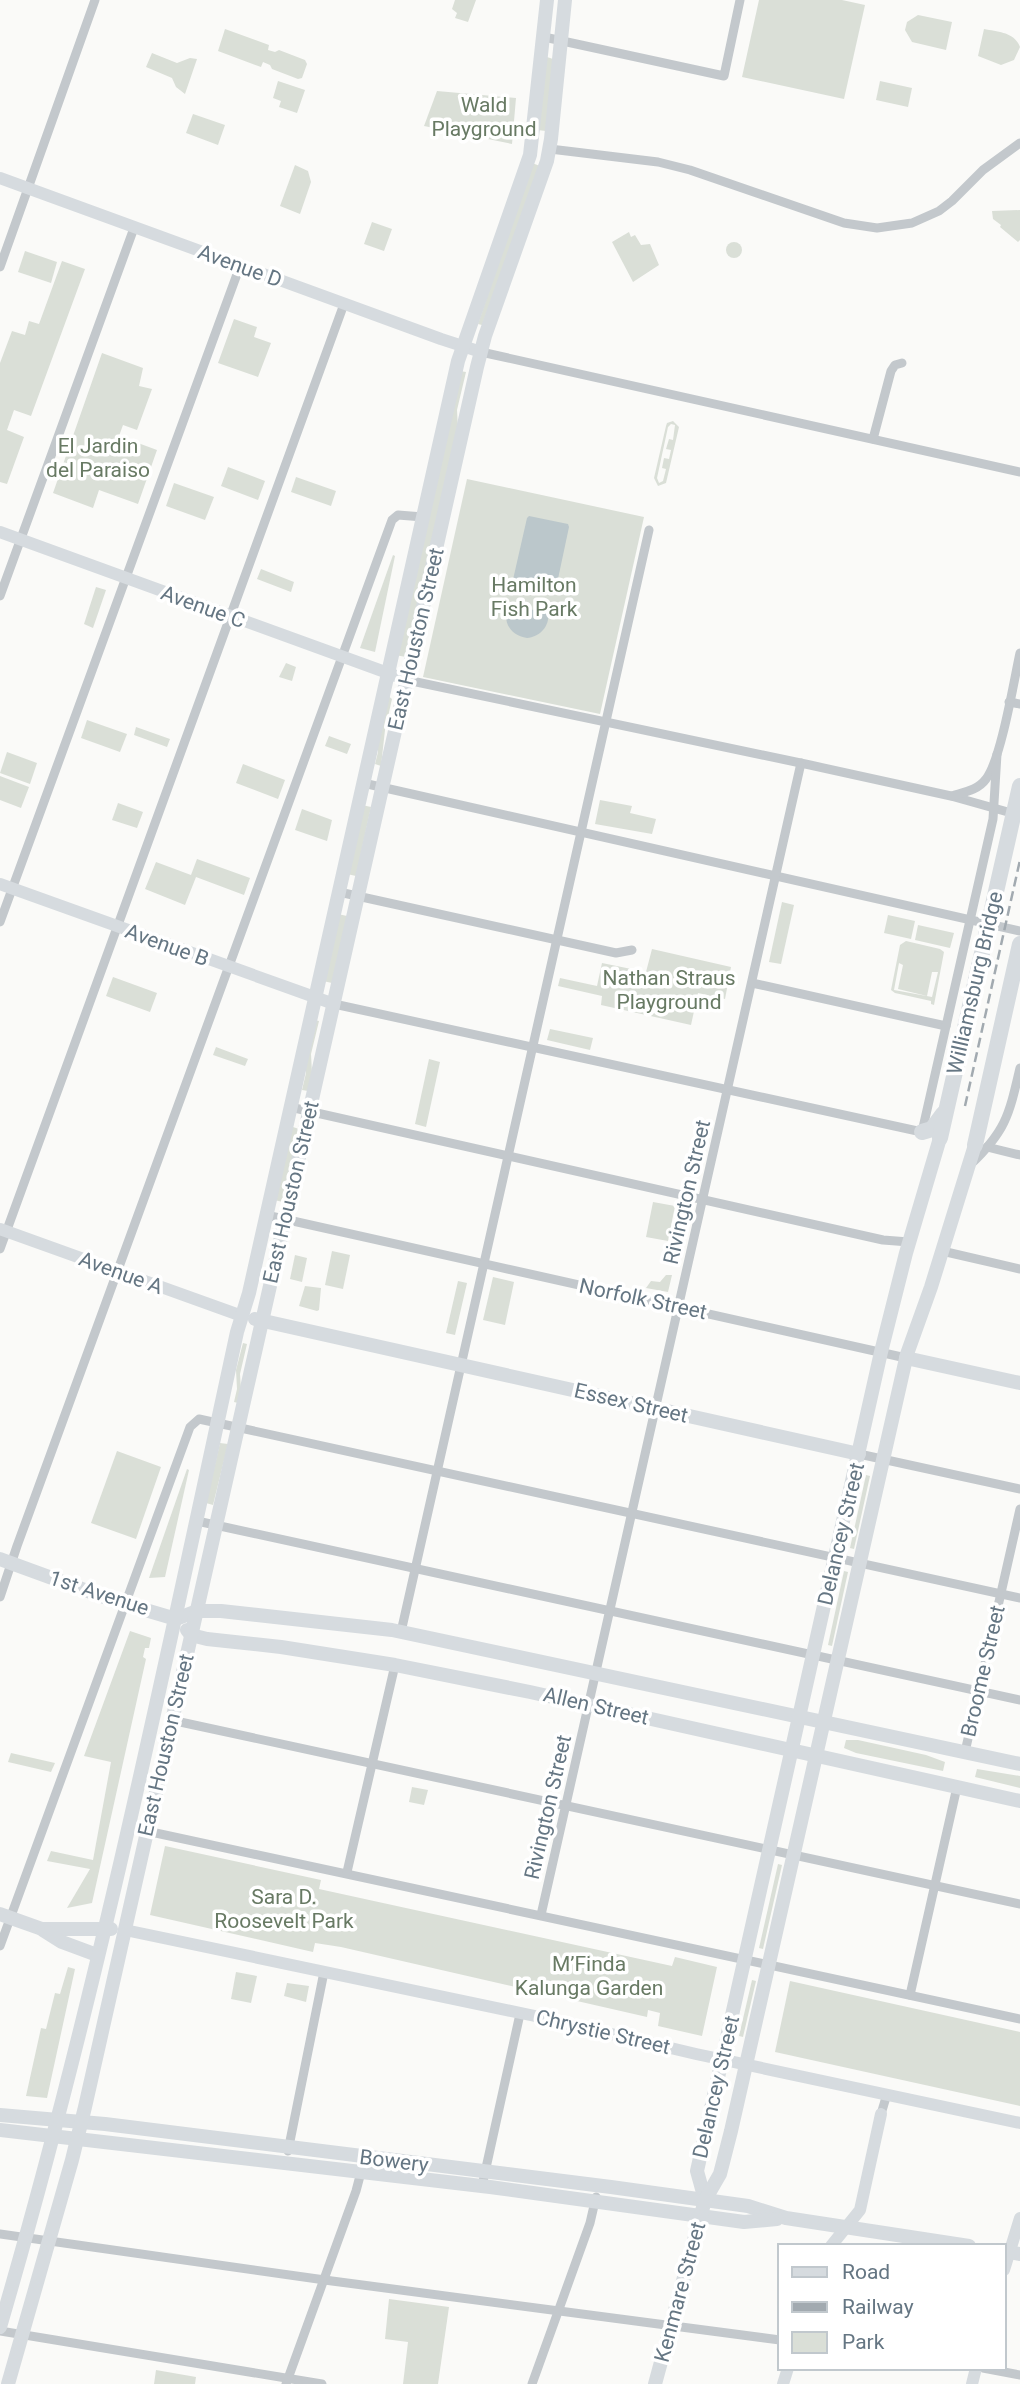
<svg xmlns="http://www.w3.org/2000/svg" width="1020" height="2384" viewBox="0 0 1020 2384" font-family="Roboto,sans-serif">
<rect width="100%" height="100%" fill="#fafaf8"/>
<!-- green -->
<g fill="#dadfd7" fill-rule="evenodd">
<path d="M455,0H476L468,22L455,18L457,13L452,9Z"/>
<path d="M759,0H842L865,5L844,99L742,77Z"/>
<path d="M918,15L952,22L946,50L912,42L905,30L907,22Z"/>
<path d="M225,29L269,45L268,50L275,52L279,50L305,60L307,64L302,78L298,79L272,69L270,65L263,62L261,67L218,51Z"/>
<path d="M984,29C999,32 1014,32 1020,47L1014,60L1001,65L978,56Z"/>
<path d="M152,53L177,63L190,58L197,59L185,94L176,87L172,78L146,67Z"/>
<path d="M547,57L553,59L546,131L537,130Z"/>
<path d="M278,81L305,90L297,113L279,107L281,101L273,98Z"/>
<path d="M880,81L912,88L908,107L876,100Z"/>
<path d="M437,91L516,98L512,144L424,126Z"/>
<path d="M193,114L225,125L218,145L186,133Z"/>
<path d="M532,163L540,166L482,325L478,324Z"/>
<path d="M295,165L308,171L311,182L300,214L280,206Z"/>
<path d="M1020,210V240L1018,242L1000,227L1001,225L993,219L992,211Z"/>
<path d="M372,222L392,229L384,251L364,244Z"/>
<path d="M629,232L631,237L635,235L641,245L650,244L659,265L633,282L612,242Z"/>
<circle cx="734" cy="250" r="8"/>
<path d="M25,251L57,262L51,283L18,272Z"/>
<path d="M62,261L85,269L31,416L14,410L7,430L24,437L7,484L0,482V363L12,331L25,335L29,321L39,324Z"/>
<path d="M234,319L257,327L254,337L271,343L258,377L218,363Z"/>
<path d="M102,353L143,368L139,386L152,389L137,430L123,425L119,436L157,450L138,504L99,490L93,508L53,493Z"/>
<path d="M460,371L466,372L457,410L458,429L406,657L395,655Z"/>
<path d="M673,421L679,427L666,483L658,486L654,478L666,426L667,423ZM671,424L675,425L673,440L669,439L666,449L671,450L669,459L664,458L662,468L666,469L663,481L659,483L657,478L668,427Z"/>
<path d="M228,467L265,481L258,500L221,486Z"/>
<path d="M296,477L336,491L331,506L291,492Z"/>
<path d="M467,479L644,517L600,714L423,677Z"/>
<path d="M174,483L214,497L205,520L166,506Z"/>
<path d="M393,555L395,556L375,652L360,648Z"/>
<path d="M261,569L294,582L291,592L257,579Z"/>
<path d="M96,587L106,590L93,628L84,624Z"/>
<path d="M286,663L296,667L292,681L279,677Z"/>
<path d="M387,695L392,699L385,730L381,766L375,764L378,752L377,735Z"/>
<path d="M87,720L127,734L120,752L81,738Z"/>
<path d="M136,727L170,739L167,747L134,735Z"/>
<path d="M329,736L351,744L347,754L325,746Z"/>
<path d="M7,752L37,763L30,784L0,773Z"/>
<path d="M243,764L285,780L278,799L236,783Z"/>
<path d="M0,776L29,787L21,808L0,800Z"/>
<path d="M600,800L632,806L630,813L656,819L652,834L595,824Z"/>
<path d="M118,803L143,812L137,828L112,820Z"/>
<path d="M362,805L371,807L356,876L347,874Z"/>
<path d="M302,809L332,820L327,841L295,830Z"/>
<path d="M197,859L250,878L244,895L196,877L185,905L145,889L156,862L191,875Z"/>
<path d="M782,902L794,905L781,964L769,962Z"/>
<path d="M338,914L347,916L332,983L323,981Z"/>
<path d="M888,915L915,921L911,939L884,933Z"/>
<path d="M918,925L954,933L950,948L915,940Z"/>
<path d="M906,941L940,949L944,952L934,1005L931,1004V1001L895,993L891,990L900,945ZM899,963L903,965L898,989L927,996L932,972H938L932,997L894,990Z"/>
<path d="M652,949L731,967L725,999L698,993L691,1025L601,1005L602,996L558,986L560,978L597,986L602,963L646,972Z"/>
<path d="M113,977L157,993L150,1012L106,996Z"/>
<path d="M314,1020L319,1021L311,1054L312,1073L308,1091L302,1090L306,1073V1053Z"/>
<path d="M550,1029L593,1038L590,1050L547,1040Z"/>
<path d="M216,1047L248,1059L245,1066L213,1055Z"/>
<path d="M429,1059L440,1062L426,1127L415,1124Z"/>
<path d="M290,1126L299,1129L283,1202L274,1200Z"/>
<path d="M653,1202L675,1206L668,1241L646,1237Z"/>
<path d="M332,1251L350,1255L343,1289L325,1285Z"/>
<path d="M295,1255L307,1258L302,1282L290,1279Z"/>
<path d="M666,1275H672L668,1292L646,1288L651,1281L660,1282Z"/>
<path d="M493,1277L514,1282L505,1325L483,1320Z"/>
<path d="M458,1281L467,1283L455,1335L446,1333Z"/>
<path d="M305,1286L321,1288L319,1310L317,1311L299,1306Z"/>
<path d="M243,1343L247,1344L240,1374L241,1390L238,1403L234,1402L237,1389L236,1370Z"/>
<path d="M220,1443L228,1444L213,1505L206,1503Z"/>
<path d="M117,1451L161,1467L136,1539L91,1523Z"/>
<path d="M187,1469L189,1470L165,1577L149,1578Z"/>
<path d="M866,1475L870,1476L854,1549L850,1548Z"/>
<path d="M844,1571L848,1572L832,1646L828,1645Z"/>
<path d="M130,1631L151,1638L149,1648H145L143,1657L146,1659L92,1903L67,1908L90,1869L47,1861L51,1851L93,1860L111,1762L84,1756Z"/>
<path d="M846,1740H858L926,1755L945,1762L943,1771L856,1753L844,1748Z"/>
<path d="M11,1753L55,1763L51,1772L8,1762Z"/>
<path d="M977,1769L1020,1776V1788L975,1777Z"/>
<path d="M412,1787L428,1790L424,1805L409,1802Z"/>
<path d="M165,1846L321,1880L319,1889L672,1966L675,1957L717,1967L702,2036L658,2026L660,2013L648,2010L647,2017L341,1947L315,1943L313,1952L150,1915Z"/>
<path d="M778,1864L782,1865L763,1949L759,1948Z"/>
<path d="M68,1967L75,1969L47,2098L26,2096L41,2028L46,2029L55,1993L60,1994Z"/>
<path d="M236,1972L257,1976L251,2003L231,1999Z"/>
<path d="M752,1980L756,1981L743,2037L739,2036Z"/>
<path d="M790,1981L1020,2032V2106L775,2052Z"/>
<path d="M287,1983L309,1986L306,2002L284,1996Z"/>
<path d="M389,2299L449,2307L438,2384H403L408,2342L385,2339Z"/>
<path d="M156,2370L196,2377L195,2384H154Z"/>
</g>
<!-- water -->
<g fill="#bbc7cb">
<path d="M529,516L568,524L569,527L555,593L552,595L514,587L512,584L527,518Z"/>
<path d="M510,605L548,613C550,626 540,637 527,638C510,635 503,623 507,607Z"/>
</g>
<g fill="none" stroke-linecap="round" stroke-linejoin="round">
<!-- street -->
<g stroke="#c3c8cc" stroke-width="9">
<path d="M544,37L724,76L740,0"/>
<path d="M550,149L658,162L690,170L844,223L877,228L912,223L939,211L952,201L983,170L1020,143"/>
<path d="M0,267L95,0"/>
<path d="M481,352L1020,472"/>
<path d="M873,439L891,371L895,365L902,363"/>
<path d="M0,596L134,228"/>
<path d="M407,680L810,765L951,796L1015,814"/>
<path d="M1009,702L1020,704"/>
<path d="M363,783L1020,931"/>
<path d="M952,796C965,792 978,790 986,779C1001,760 1014,680 1020,653"/>
<path d="M339,892L616,953L632,950"/>
<path d="M0,922L240,266"/>
<path d="M752,983L946,1026"/>
<path d="M334,1004L922,1132L993,819L997,754"/>
<path d="M290,1107L883,1240L909,1242"/>
<path d="M987,1147L1020,1155"/>
<path d="M970,1165C1006,1131 1009,1115 1020,1068"/>
<path d="M266,1215L906,1358"/>
<path d="M0,1249L344,304"/>
<path d="M942,1251L1020,1269"/>
<path d="M859,1454L1020,1489"/>
<path d="M197,1521L1020,1700"/>
<path d="M0,1597L17,1546L392,520L398,515L423,517"/>
<path d="M401,1632L649,530"/>
<path d="M171,1720L1020,1904"/>
<path d="M965,1752L1020,1509"/>
<path d="M128,1827L1020,2019"/>
<path d="M347,1872L395,1665"/>
<path d="M541,1915L801,763"/>
<path d="M0,1946L190,1427L199,1419L1020,1598"/>
<path d="M910,1995L957,1787"/>
<path d="M881,2114L887,2094"/>
<path d="M288,2151L324,1972"/>
<path d="M482,2186L520,2014"/>
<path d="M0,2234L332,2281L780,2340"/>
<path d="M0,2331L322,2384"/>
<path d="M983,2368L1020,2375"/>
<path d="M286,2384L356,2191L365,2157"/>
<path d="M532,2384L590,2223L596,2197"/>
</g>
<!-- secondary -->
<g stroke="#d6dbdf" stroke-width="12">
<path d="M0,178L441,339L481,352"/>
<path d="M0,532L407,680"/>
<path d="M0,884L334,1004"/>
<path d="M0,1229L242,1316"/>
<path d="M125,1930L535,2016L696,2054L1020,2123"/>
<path d="M831,2246L860,2210L881,2114"/>
<path d="M1004,2270L1020,2218"/>
<path d="M783,2384L788,2368"/>
<path d="M972,2384L976,2368"/>
</g>
<!-- primary -->
<g stroke="#d6dbdf" stroke-width="14">
<path d="M255,1319L859,1454"/>
<path d="M906,1358L1020,1383"/>
<path d="M0,1559L115,1601L176,1619L197,1611H221L392,1630L1020,1764"/>
<path d="M187,1630L191,1635L207,1639L281,1647L395,1665L530,1692L1020,1801"/>
<path d="M0,1914L42,1929H111"/>
<path d="M43,1930L62,1942L97,1955"/>
<path d="M0,2115L105,2124L611,2187L748,2206L786,2218L969,2246"/>
<path d="M0,2130L490,2187L744,2222L777,2219"/>
<path d="M705,2200L697,2171L881,1352L906,1253L940,1138"/>
<path d="M1004,2251L1020,2254"/>
<path d="M0,2327C96,2000 165,1665 237,1332L249,1293L458,361L530,155L547,0"/>
<path d="M8,2384L72,2160L85,2107L477,367L485,336L547,161L551,139L565,0"/>
<path d="M655,2384L705,2200L720,2174L731,2131L907,1354L931,1287L975,1145"/>
</g>
<!-- highway -->
<g stroke="#d6dbdf" stroke-width="16">
<path d="M922,1132L932,1129L943,1114"/>
<path d="M940,1138L1020,786"/>
<path d="M975,1145L1020,944"/>
</g>
<!-- rail -->
<path stroke="#a2aab0" stroke-width="2.5" stroke-dasharray="10 5" stroke-linecap="butt" d="M965,1106L1020,860"/>
</g>
<g text-anchor="middle" dominant-baseline="central" stroke-width="7" stroke-linejoin="round" paint-order="stroke">
<!-- park labels -->
<g font-size="21" fill="#687a64" stroke="#fff">
<text x="484" y="105">Wald<tspan x="484" dy="24">Playground</tspan></text>
<text x="98" y="446">El Jardin<tspan x="98" dy="24">del Paraiso</tspan></text>
<text x="534" y="585">Hamilton<tspan x="534" dy="24">Fish Park</tspan></text>
<text x="669" y="978">Nathan Straus<tspan x="669" dy="24">Playground</tspan></text>
<text x="284" y="1897">Sara D.<tspan x="284" dy="24">Roosevelt Park</tspan></text>
<text x="589" y="1964">M’Finda<tspan x="589" dy="24">Kalunga Garden</tspan></text>
</g>
<!-- street labels -->
<g font-size="21" fill="#657683" stroke="#fff">
<text transform="translate(240 266) rotate(20)">Avenue D</text>
<text transform="translate(203 607) rotate(20)">Avenue C</text>
<text transform="translate(416 639) rotate(-77)">East Houston Street</text>
<text transform="translate(167 945) rotate(20)">Avenue B</text>
<text transform="translate(975 983) rotate(-77)">Williamsburg Bridge</text>
<text transform="translate(291 1192) rotate(-77)">East Houston Street</text>
<text transform="translate(687 1192) rotate(-77)">Rivington Street</text>
<text transform="translate(121 1273) rotate(20)">Avenue A</text>
<text transform="translate(643 1299) rotate(12)">Norfolk Street</text>
<text transform="translate(631 1403) rotate(13)">Essex Street</text>
<text transform="translate(841 1534) rotate(-77)">Delancey Street</text>
<text transform="translate(99 1593) rotate(18)">1st Avenue</text>
<text transform="translate(983 1671) rotate(-77)">Broome Street</text>
<text transform="translate(596 1706) rotate(13)">Allen Street</text>
<text transform="translate(166 1745) rotate(-77)">East Houston Street</text>
<text transform="translate(548 1807) rotate(-77)">Rivington Street</text>
<text transform="translate(603 2032) rotate(13)">Chrystie Street</text>
<text transform="translate(716 2087) rotate(-77)">Delancey Street</text>
<text transform="translate(394 2161) rotate(7)">Bowery</text>
<text transform="translate(680 2292) rotate(-75)">Kenmare Street</text>
</g>
</g>
<!-- legend -->
<rect x="778" y="2244" width="228" height="126" fill="#ffffff" stroke="#c1c8cd" stroke-width="2"/>
<rect x="792" y="2267" width="35" height="10" fill="#d6dbdf" stroke="#c1c8cd" stroke-width="2"/>
<text x="842" y="2279" font-size="21" fill="#657683">Road</text>
<rect x="792" y="2302" width="35" height="10" fill="#a2aab0" stroke="#c1c8cd" stroke-width="2"/>
<text x="842" y="2314" font-size="21" fill="#657683">Railway</text>
<rect x="792" y="2332" width="35" height="21" fill="#dadfd7" stroke="#c1c8cd" stroke-width="2"/>
<text x="842" y="2349" font-size="21" fill="#657683">Park</text>
</svg>
